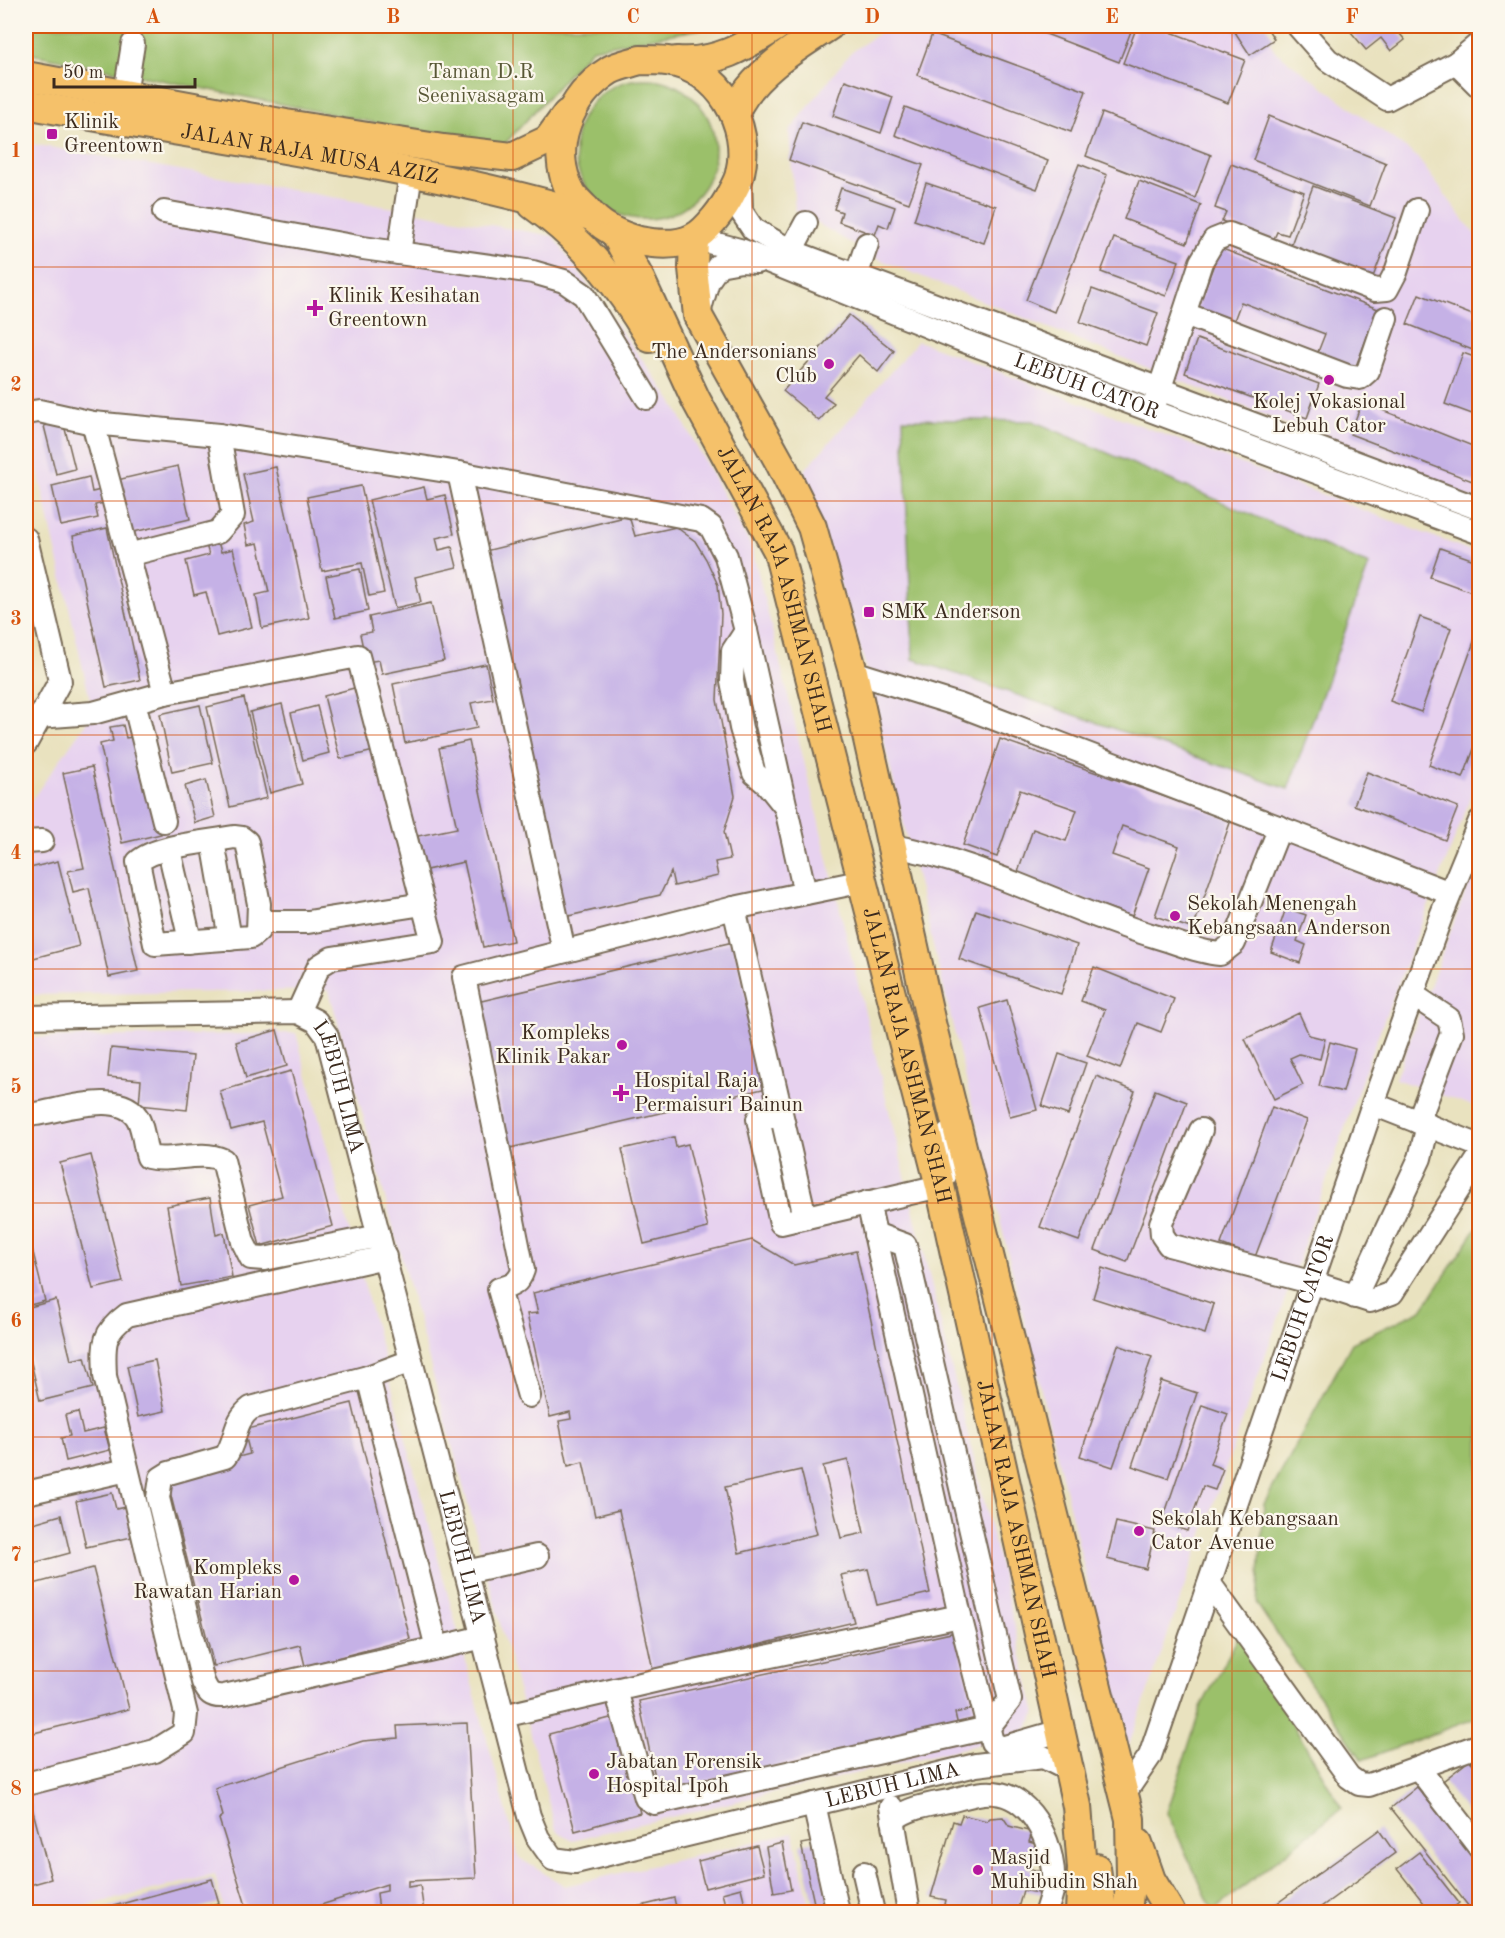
<svg xmlns="http://www.w3.org/2000/svg" width="1505" height="1938" viewBox="0 0 1505 1938" font-family="'Old Standard TT',serif">
<rect width="100%" height="100%" fill="#fbf7ec"/>
<filter id="ink" filterUnits="userSpaceOnUse"><feTurbulence type="fractalNoise" baseFrequency=".0167" numOctaves="2"/><feDisplacementMap in="SourceGraphic" scale="12" xChannelSelector="R" yChannelSelector="G"/><feConvolveMatrix kernelMatrix="1 2 1 2 8 2 1 2 1" color-interpolation-filters="sRGB"/></filter>
<filter id="wash" filterUnits="userSpaceOnUse"><feTurbulence type="fractalNoise" baseFrequency=".008" numOctaves="4" result="noise"/><feDisplacementMap in="SourceGraphic" scale="24" xChannelSelector="R" yChannelSelector="G"/><feGaussianBlur stdDeviation="1.35" result="paint"/><feColorMatrix in="noise" values="0 0 0 0 0 0 0 0 0 0 0 0 0 0 0 0 0 1.4 0 .05"/><feComposite in="paint" operator="in"/></filter>
<g filter="url(#wash)">
<rect width="100%" height="100%" fill="#e9e2bf"/>
<!-- built -->
<g fill="#e7d2ef">
<path d="M890,26H1259L1276,52L1416,156L1479,240V502L876,258L795,210L789,132L850,53Z"/>
<path d="M26,143L553,236L672,401L752,548L1036,1714L1023,1734L572,1840L556,1830L329,990L26,995V808L93,713L26,418Z"/>
<path d="M918,341L1479,554V776L1370,1056L1128,1748L865,664L804,471Z"/>
<path d="M1479,856V1108L1395,1079Z"/>
<path d="M296,1033L519,1858L565,1886L793,1833L812,1912H224L215,1875L61,1912H26V1038Z"/>
</g>
<!-- green -->
<g fill="#9bc06b" stroke="#6b7544" stroke-width="1.5">
<path d="M26,26H716L592,49L501,148L26,53Z"/>
<circle cx="645" cy="149" r="70"/>
<path d="M903,419L1033,421L1369,565L1288,789L913,659Z"/>
<path d="M1479,1228V1717L1362,1760L1257,1604L1264,1504L1352,1343L1422,1310L1475,1230Z"/>
<path d="M1240,1634L1342,1808L1213,1911L1167,1813L1201,1707Z"/>
</g>
<g id="blocks">
<!-- building -->
<g fill="#c5b1e6" fill-rule="evenodd">
<path d="M1025,26H1133L1119,62Z"/>
<path d="M1137,26H1155L1245,60L1228,103L1123,63Z"/>
<path d="M1231,26H1266L1274,39L1250,55Z"/>
<path d="M1346,26H1397L1395,28L1405,40L1391,51L1381,38L1366,50Z"/>
<path d="M932,34L1086,91L1071,132L917,75Z"/>
<path d="M845,80L893,97L881,133L833,116Z"/>
<path d="M905,107L1048,161L1037,189L895,135Z"/>
<path d="M1102,113L1211,155L1195,198L1086,156Z"/>
<path d="M1269,116L1386,163L1370,206L1253,160Z"/>
<path d="M802,122L923,165L909,203L789,160Z"/>
<path d="M1079,164L1107,175L1054,312L1026,300Z"/>
<path d="M1231,164L1304,192L1288,235L1277,232L1273,241L1222,221L1226,212L1215,208Z"/>
<path d="M1139,181L1201,205L1187,243L1124,219Z"/>
<path d="M926,183L996,206L984,243L914,220Z"/>
<path d="M1313,186L1396,218L1371,282L1289,250Z"/>
<path d="M841,188L895,207L888,228L879,224L875,235L839,222L842,212L834,209Z"/>
<path d="M1114,238L1179,261L1166,296L1101,272Z"/>
<path d="M1220,248L1378,309L1354,371L1316,357L1325,334L1241,302L1233,323L1197,310Z"/>
<path d="M1092,289L1158,313L1146,346L1080,322Z"/>
<path d="M1419,294L1480,318V353L1407,324Z"/>
<path d="M849,315L894,351L878,372L859,355L824,396L834,403L819,421L783,391Z"/>
<path d="M1197,339L1319,384L1307,418L1185,373Z"/>
<path d="M1463,353L1480,359V417L1445,404Z"/>
<path d="M1362,402L1480,449V484L1350,434Z"/>
<path d="M63,421L75,469L56,474L44,426Z"/>
<path d="M178,466L190,519L129,533L117,480Z"/>
<path d="M276,467L309,618L262,628L256,595L269,592L258,543L248,545L244,525L254,522L243,474Z"/>
<path d="M89,477L92,492L101,490L104,503L95,505L98,518L61,526L52,486Z"/>
<path d="M361,486L384,593L369,596L362,563L322,571L307,497Z"/>
<path d="M424,487L427,499L445,495L454,534L436,538L439,550L452,547L457,567L415,577L421,602L395,608L369,500Z"/>
<path d="M629,516L635,536L676,527L695,541L706,559L718,585L721,614L717,700L735,796L724,832L730,859L715,862L718,876L674,886L671,872L660,895L564,917L481,552Z"/>
<path d="M107,528L140,680L106,687L73,536Z"/>
<path d="M217,538L221,552L233,549L252,627L217,636L206,592L194,595L186,561L209,555L205,541Z"/>
<path d="M1440,548L1480,562V595L1430,577Z"/>
<path d="M360,569L368,611L335,618L326,576Z"/>
<path d="M431,603L444,661L382,674L379,660L366,662L360,634L372,632L369,617Z"/>
<path d="M1420,617L1451,628L1421,712L1390,701Z"/>
<path d="M1475,639L1480,641V733L1463,778L1429,765Z"/>
<path d="M486,664L493,699L471,703L477,728L405,743L393,684Z"/>
<path d="M358,687L374,751L340,759L324,696Z"/>
<path d="M244,698L267,798L230,807L207,707Z"/>
<path d="M282,704L302,784L270,793L250,712Z"/>
<path d="M200,705L213,763L172,772L160,714Z"/>
<path d="M317,706L329,753L303,760L291,713Z"/>
<path d="M123,725L126,738L139,736L161,834L122,843L100,744L113,741L110,727Z"/>
<path d="M1000,739L1231,820L1193,929L1155,916L1179,846L1122,826L1112,855L1149,868L1132,916L1017,875L1033,829L1066,841L1077,810L1020,790L997,857L963,845Z"/>
<path d="M469,741L513,941L483,947L464,862L426,870L418,836L457,828L439,748Z"/>
<path d="M92,767L138,971L109,977L89,888L73,892L68,871L84,868L63,773Z"/>
<path d="M1367,772L1458,807L1445,840L1354,805Z"/>
<path d="M206,780L215,817L195,823L185,786Z"/>
<path d="M58,861L79,946L26,960V869Z"/>
<path d="M1286,908L1306,915L1297,941L1306,945L1300,963L1271,952Z"/>
<path d="M976,910L1077,945L1061,994L959,959Z"/>
<path d="M733,942L767,1088L510,1148L477,1002Z"/>
<path d="M1094,967L1174,999L1161,1032L1138,1023L1120,1069L1087,1056L1105,1010L1081,1001Z"/>
<path d="M1007,1000L1037,1110L1010,1117L980,1008Z"/>
<path d="M1299,1013L1309,1035L1325,1039L1320,1059L1299,1054L1290,1058L1303,1085L1274,1099L1245,1039Z"/>
<path d="M277,1030L287,1066L246,1078L236,1042Z"/>
<path d="M1330,1042L1355,1049L1343,1092L1319,1086Z"/>
<path d="M111,1048L193,1056L187,1110L139,1105L141,1080L108,1077Z"/>
<path d="M1059,1054L1086,1063L1068,1115L1042,1106Z"/>
<path d="M291,1071L333,1226L260,1246L249,1205L282,1196L262,1122L231,1130L220,1091Z"/>
<path d="M1096,1076L1135,1091L1079,1241L1040,1227Z"/>
<path d="M1155,1090L1187,1102L1127,1262L1095,1250Z"/>
<path d="M1272,1107L1307,1120L1255,1257L1221,1244Z"/>
<path d="M674,1137L676,1147L688,1144L708,1228L644,1244L622,1149Z"/>
<path d="M91,1155L123,1282L93,1289L60,1163Z"/>
<path d="M210,1198L216,1235L224,1233L232,1277L181,1286L167,1206Z"/>
<path d="M26,1224L45,1301L26,1306Z"/>
<path d="M752,1240L794,1265L856,1251L930,1593L877,1605L868,1569L841,1575L854,1622L653,1670L619,1510L595,1516L583,1462L568,1466L559,1421L571,1419L570,1412L550,1417L527,1314L538,1313L533,1293ZM848,1460L864,1533L841,1538L823,1466ZM801,1470L817,1534L739,1553L725,1487Z"/>
<path d="M1102,1268L1214,1304L1205,1334L1093,1298Z"/>
<path d="M56,1300L71,1360L85,1357L93,1388L40,1401L26,1341V1308Z"/>
<path d="M1118,1345L1152,1357L1113,1467L1080,1456Z"/>
<path d="M155,1360L165,1411L138,1417L127,1366Z"/>
<path d="M1161,1381L1197,1393L1168,1478L1132,1466Z"/>
<path d="M352,1403L410,1639L305,1666L300,1645L214,1666L166,1476L250,1454L244,1430Z"/>
<path d="M1202,1405L1228,1414L1210,1464L1223,1469L1215,1490L1203,1486L1187,1531L1162,1522Z"/>
<path d="M78,1412L83,1433L104,1428L110,1450L66,1461L61,1438L70,1436L65,1415Z"/>
<path d="M112,1493L116,1509L125,1507L132,1537L86,1547L76,1501Z"/>
<path d="M61,1515L70,1553L26,1565V1525Z"/>
<path d="M1116,1522L1155,1531L1146,1569L1107,1559Z"/>
<path d="M93,1568L129,1709L26,1735V1586Z"/>
<path d="M956,1632L973,1709L955,1713L958,1726L658,1791L639,1701Z"/>
<path d="M614,1717L640,1813L575,1831L549,1734Z"/>
<path d="M467,1723L476,1878L408,1881V1887L420,1885L424,1912H379L377,1893L387,1891V1884L299,1912H248L219,1819L223,1816L215,1788L363,1741L398,1738L397,1726Z"/>
<path d="M1470,1760L1480,1773V1830L1443,1781Z"/>
<path d="M1417,1787L1480,1866V1912H1473L1391,1808Z"/>
<path d="M31,1804L51,1879L26,1886V1806Z"/>
<path d="M962,1815L987,1821L990,1818L1003,1817L1009,1826L1032,1832L1029,1842L1036,1844L1028,1868L1049,1874L1043,1894L1023,1890L1017,1912H954L944,1909L946,1900L931,1897L953,1821L959,1823Z"/>
<path d="M1379,1830L1395,1853L1314,1912H1265Z"/>
<path d="M817,1841L832,1912H816L801,1844Z"/>
<path d="M782,1843L791,1890L774,1893L766,1847Z"/>
<path d="M757,1846L764,1873L705,1888L698,1861Z"/>
<path d="M1419,1852L1459,1903L1448,1912H1431L1397,1869Z"/>
<path d="M212,1879L219,1903L183,1912H92Z"/>
<path d="M741,1888L747,1912H727L722,1893Z"/>
<path d="M674,1898L677,1912H616Z"/>
</g>
</g>
</g>
<g filter="url(#ink)">
<use href="#blocks" fill-opacity="0" stroke="#786a56" stroke-width="1.5"/>
<g fill="none" stroke-linecap="round" stroke-linejoin="round">
<!-- minor casing -->
<g stroke="#786a56" stroke-width="26">
<g id="minor">
<path d="M1298,26L1328,60L1387,99L1456,63L1480,43"/>
<path d="M1456,63L1480,87"/>
<path d="M125,94L133,44"/>
<path d="M740,176L741,211L753,229L791,251L1480,509"/>
<path d="M164,212L363,248L533,272L564,281L584,295L647,398"/>
<path id="s1" d="M694,238L743,251L959,339L1480,533"/>
<path d="M791,251L806,223"/>
<path d="M399,253L411,173"/>
<path d="M851,291L867,244"/>
<path d="M700,309L708,281L719,265L741,261L757,262"/>
<path d="M1185,314L1347,376L1360,378L1368,371L1386,318"/>
<path d="M1155,403L1201,262L1214,240L1229,234L1375,290L1387,289L1396,272L1417,210"/>
<path d="M26,413L39,411L93,423L219,435L459,473L701,520L711,527L726,556L746,631L805,893"/>
<path d="M93,423L165,693"/>
<path d="M459,473L564,951"/>
<path d="M26,539L60,681L26,743"/>
<path d="M128,555L218,532L233,515L219,435"/>
<path d="M746,631L733,651L732,681L741,728L754,773L767,784L783,804"/>
<path d="M853,672L959,705L1450,893"/>
<path d="M134,702L164,821"/>
<path d="M38,717L93,713L165,693L358,656L433,942L332,958L319,966L298,1012"/>
<path d="M234,837L242,838L247,842L259,904L258,931L251,937L155,944L138,862C157,845 208,842 234,837Z"/>
<path d="M213,841L230,939"/>
<path d="M26,842L42,841"/>
<path d="M893,846C984,862 1066,910 1154,936C1176,942 1196,952 1220,954L1234,943L1280,827"/>
<path d="M169,850L189,936L188,942"/>
<path d="M734,908L805,1217"/>
<path d="M260,922H308L423,904"/>
<path d="M1413,995L1449,1019L1452,1033L1418,1122"/>
<path id="s2" d="M26,1017L298,1012L316,1021L327,1036L529,1816L538,1838L553,1859L575,1862L976,1765L1043,1757L1069,1770"/>
<path d="M1373,1104L1480,1146"/>
<path d="M26,1113L35,1114C63,1110 124,1088 139,1121C144,1132 144,1146 148,1157C172,1163 200,1149 223,1160L243,1242L251,1258L264,1259L379,1236"/>
<path d="M781,1114L758,1119L781,1223L940,1186L952,1161L948,1134"/>
<path d="M1201,1130L1161,1223L1162,1235L1169,1245L1314,1283L1370,1301L1392,1293L1480,1156"/>
<path d="M868,1202L960,1616L992,1742L1001,1748L1060,1731"/>
<path d="M1355,1297L1420,1158L1428,1125"/>
<path d="M411,1361L368,1377L437,1648L483,1637"/>
<path d="M368,1377L251,1408C233,1421 237,1441 225,1457L169,1473L161,1478L158,1498L203,1682C208,1693 211,1697 224,1696L437,1648"/>
<path d="M529,1396L499,1289C512,1286 519,1283 523,1270L464,977L734,908L864,881"/>
<path d="M26,1493L127,1470"/>
<path d="M466,1572L537,1556"/>
<path d="M1210,1584L1349,1777L1359,1784L1369,1785L1480,1745"/>
<path d="M616,1690L646,1798L654,1803L988,1728L1010,1700L905,1245L875,1234"/>
<path d="M503,1716L671,1677L960,1616"/>
<path d="M1419,1769L1480,1848"/>
<path d="M26,1784L155,1751L184,1733L186,1714L105,1376C104,1345 101,1334 127,1315L385,1257"/>
<path id="s3" d="M1124,1794L1150,1756L1373,1104L1441,916L1480,821"/>
<path d="M814,1804L838,1912"/>
<path d="M891,1807L909,1912"/>
<path d="M893,1820C910,1807 928,1805 949,1801C962,1798 981,1791 994,1793C1035,1796 1056,1851 1053,1886C1052,1895 1048,1904 1046,1912"/>
<path d="M864,1873L873,1912"/>
</g>
</g>
<!-- major casing -->
<g stroke="#786a56" stroke-width="32">
<g id="major">
<path d="M640,60C649,60 659,60 667,61C719,68 752,125 740,173C739,180 734,188 731,194C725,207 706,232 693,238C678,246 655,244 639,241C618,235 600,227 586,209C581,204 574,198 571,192C547,147 570,95 610,70C619,65 631,63 640,60Z"/>
<path d="M677,61C717,64 745,46 777,26"/>
<path d="M26,76L286,124L443,149L512,157L548,140L567,114"/>
<path id="s4" d="M26,104C214,140 407,162 591,216"/>
<path d="M735,112C751,75 796,47 829,26"/>
<path d="M533,205C584,241 619,285 650,338"/>
<path id="s5" d="M616,235L641,281L696,400L778,551L940,1186L1077,1806L1082,1869L1080,1912"/>
<path d="M694,238L693,268L698,316L780,463L812,527L853,672L931,1023L1130,1819L1131,1876L1127,1912"/>
<path d="M1138,1843L1151,1880L1170,1912"/>
<path d="M1096,1868L1102,1912"/>
</g>
</g>
<!-- minor -->
<use href="#minor" stroke="#fff" stroke-width="22"/>
<!-- major -->
<use href="#major" stroke="#f5c16b" stroke-width="28"/>
</g>
</g>
<!-- grid -->
<path fill="none" stroke="#d7540e" stroke-width="1.5" stroke-opacity="0.55" d="M273,26V1912M513,26V1912M752,26V1912M992,26V1912M1232,26V1912M26,267H1480M26,501H1480M26,735H1480M26,969H1480M26,1203H1480M26,1437H1480M26,1671H1480"/>
<!-- markers -->
<g fill="#b5179e" stroke="#fbf7ec" stroke-width="2">
<rect x="46" y="128" width="12" height="12" rx="3"/>
<path d="M312 299h6v6h6v6h-6v6h-6v-6h-6v-6h6z"/>
<circle cx="829" cy="364" r="6"/>
<circle cx="1329" cy="380" r="6"/>
<rect x="863" y="606" width="12" height="12" rx="3"/>
<circle cx="1175" cy="916" r="6"/>
<circle cx="622" cy="1045" r="6"/>
<path d="M618 1084h6v6h6v6h-6v6h-6v-6h-6v-6h6z"/>
<circle cx="1139" cy="1531" r="6"/>
<circle cx="294" cy="1580" r="6"/>
<circle cx="594" cy="1774" r="6"/>
<circle cx="978" cy="1870" r="6"/>
</g>
<g text-anchor="middle" dominant-baseline="central" stroke-width="4.5" stroke-linejoin="round" paint-order="stroke">
<!-- park labels -->
<g font-size="21" fill="#585735" stroke="#fbf7ec">
<text x="481" y="72">Taman D.R<tspan x="481" dy="24">Seenivasagam</tspan></text>
</g>
<!-- poi labels -->
<g font-size="21" fill="#3b2a1e" stroke="#fbf7ec" text-anchor="start">
<text x="64" y="122">Klinik<tspan x="64" dy="24">Greentown</tspan></text>
<text x="328" y="296">Klinik Kesihatan<tspan x="328" dy="24">Greentown</tspan></text>
<text x="817" y="352" text-anchor="end">The Andersonians<tspan x="817" dy="24">Club</tspan></text>
<text x="1329" y="402" text-anchor="middle">Kolej Vokasional<tspan x="1329" dy="24">Lebuh Cator</tspan></text>
<text x="881" y="612">SMK Anderson</text>
<text x="1187" y="904">Sekolah Menengah<tspan x="1187" dy="24">Kebangsaan Anderson</tspan></text>
<text x="610" y="1033" text-anchor="end">Kompleks<tspan x="610" dy="24">Klinik Pakar</tspan></text>
<text x="634" y="1081">Hospital Raja<tspan x="634" dy="24">Permaisuri Bainun</tspan></text>
<text x="1151" y="1519">Sekolah Kebangsaan<tspan x="1151" dy="24">Cator Avenue</tspan></text>
<text x="282" y="1568" text-anchor="end">Kompleks<tspan x="282" dy="24">Rawatan Harian</tspan></text>
<text x="606" y="1762">Jabatan Forensik<tspan x="606" dy="24">Hospital Ipoh</tspan></text>
<text x="990" y="1858">Masjid<tspan x="990" dy="24">Muhibudin Shah</tspan></text>
</g>
<!-- street labels -->
<g font-size="21" fill="#3b2a1e" stroke="#fbf7ec">
<text stroke="none"><textPath href="#s4" startOffset="288">JALAN RAJA MUSA AZIZ</textPath></text>
<text stroke="none"><textPath href="#s1" startOffset="420">LEBUH CATOR</textPath></text>
<text stroke="none"><textPath href="#s5" startOffset="390">JALAN RAJA ASHMAN SHAH</textPath></text>
<text stroke="none"><textPath href="#s5" startOffset="876">JALAN RAJA ASHMAN SHAH</textPath></text>
<text stroke="none"><textPath href="#s2" startOffset="363">LEBUH LIMA</textPath></text>
<text stroke="none"><textPath href="#s3" startOffset="519">LEBUH CATOR</textPath></text>
<text stroke="none"><textPath href="#s5" startOffset="1362">JALAN RAJA ASHMAN SHAH</textPath></text>
<text stroke="none"><textPath href="#s2" startOffset="849">LEBUH LIMA</textPath></text>
<text stroke="none"><textPath href="#s2" startOffset="1515">LEBUH LIMA</textPath></text>
</g>
</g>
<!-- margin -->
<rect width="1505" height="1938" fill="none" stroke="#fbf7ec" stroke-width="66"/>
<!-- scale -->
<path d="M54 78v9h141v-9" fill="none" stroke="#3b2a1e" stroke-width="3"/>
<text x="63" y="78" font-size="18" fill="#3b2a1e" stroke="#fbf7ec" stroke-width="4.5" paint-order="stroke">50 m</text>
<rect x="33" y="33" width="1439" height="1872" fill="none" stroke="#d7540e" stroke-width="2"/>
<g font-size="20" text-anchor="middle" font-weight="bold" fill="#d7540e">
<text x="153" y="23">A</text>
<text x="393" y="23">B</text>
<text x="633" y="23">C</text>
<text x="872" y="23">D</text>
<text x="1112" y="23">E</text>
<text x="1352" y="23">F</text>
<text x="16" y="157">1</text>
<text x="16" y="391">2</text>
<text x="16" y="625">3</text>
<text x="16" y="859">4</text>
<text x="16" y="1093">5</text>
<text x="16" y="1327">6</text>
<text x="16" y="1561">7</text>
<text x="16" y="1795">8</text>
</g>
</svg>
